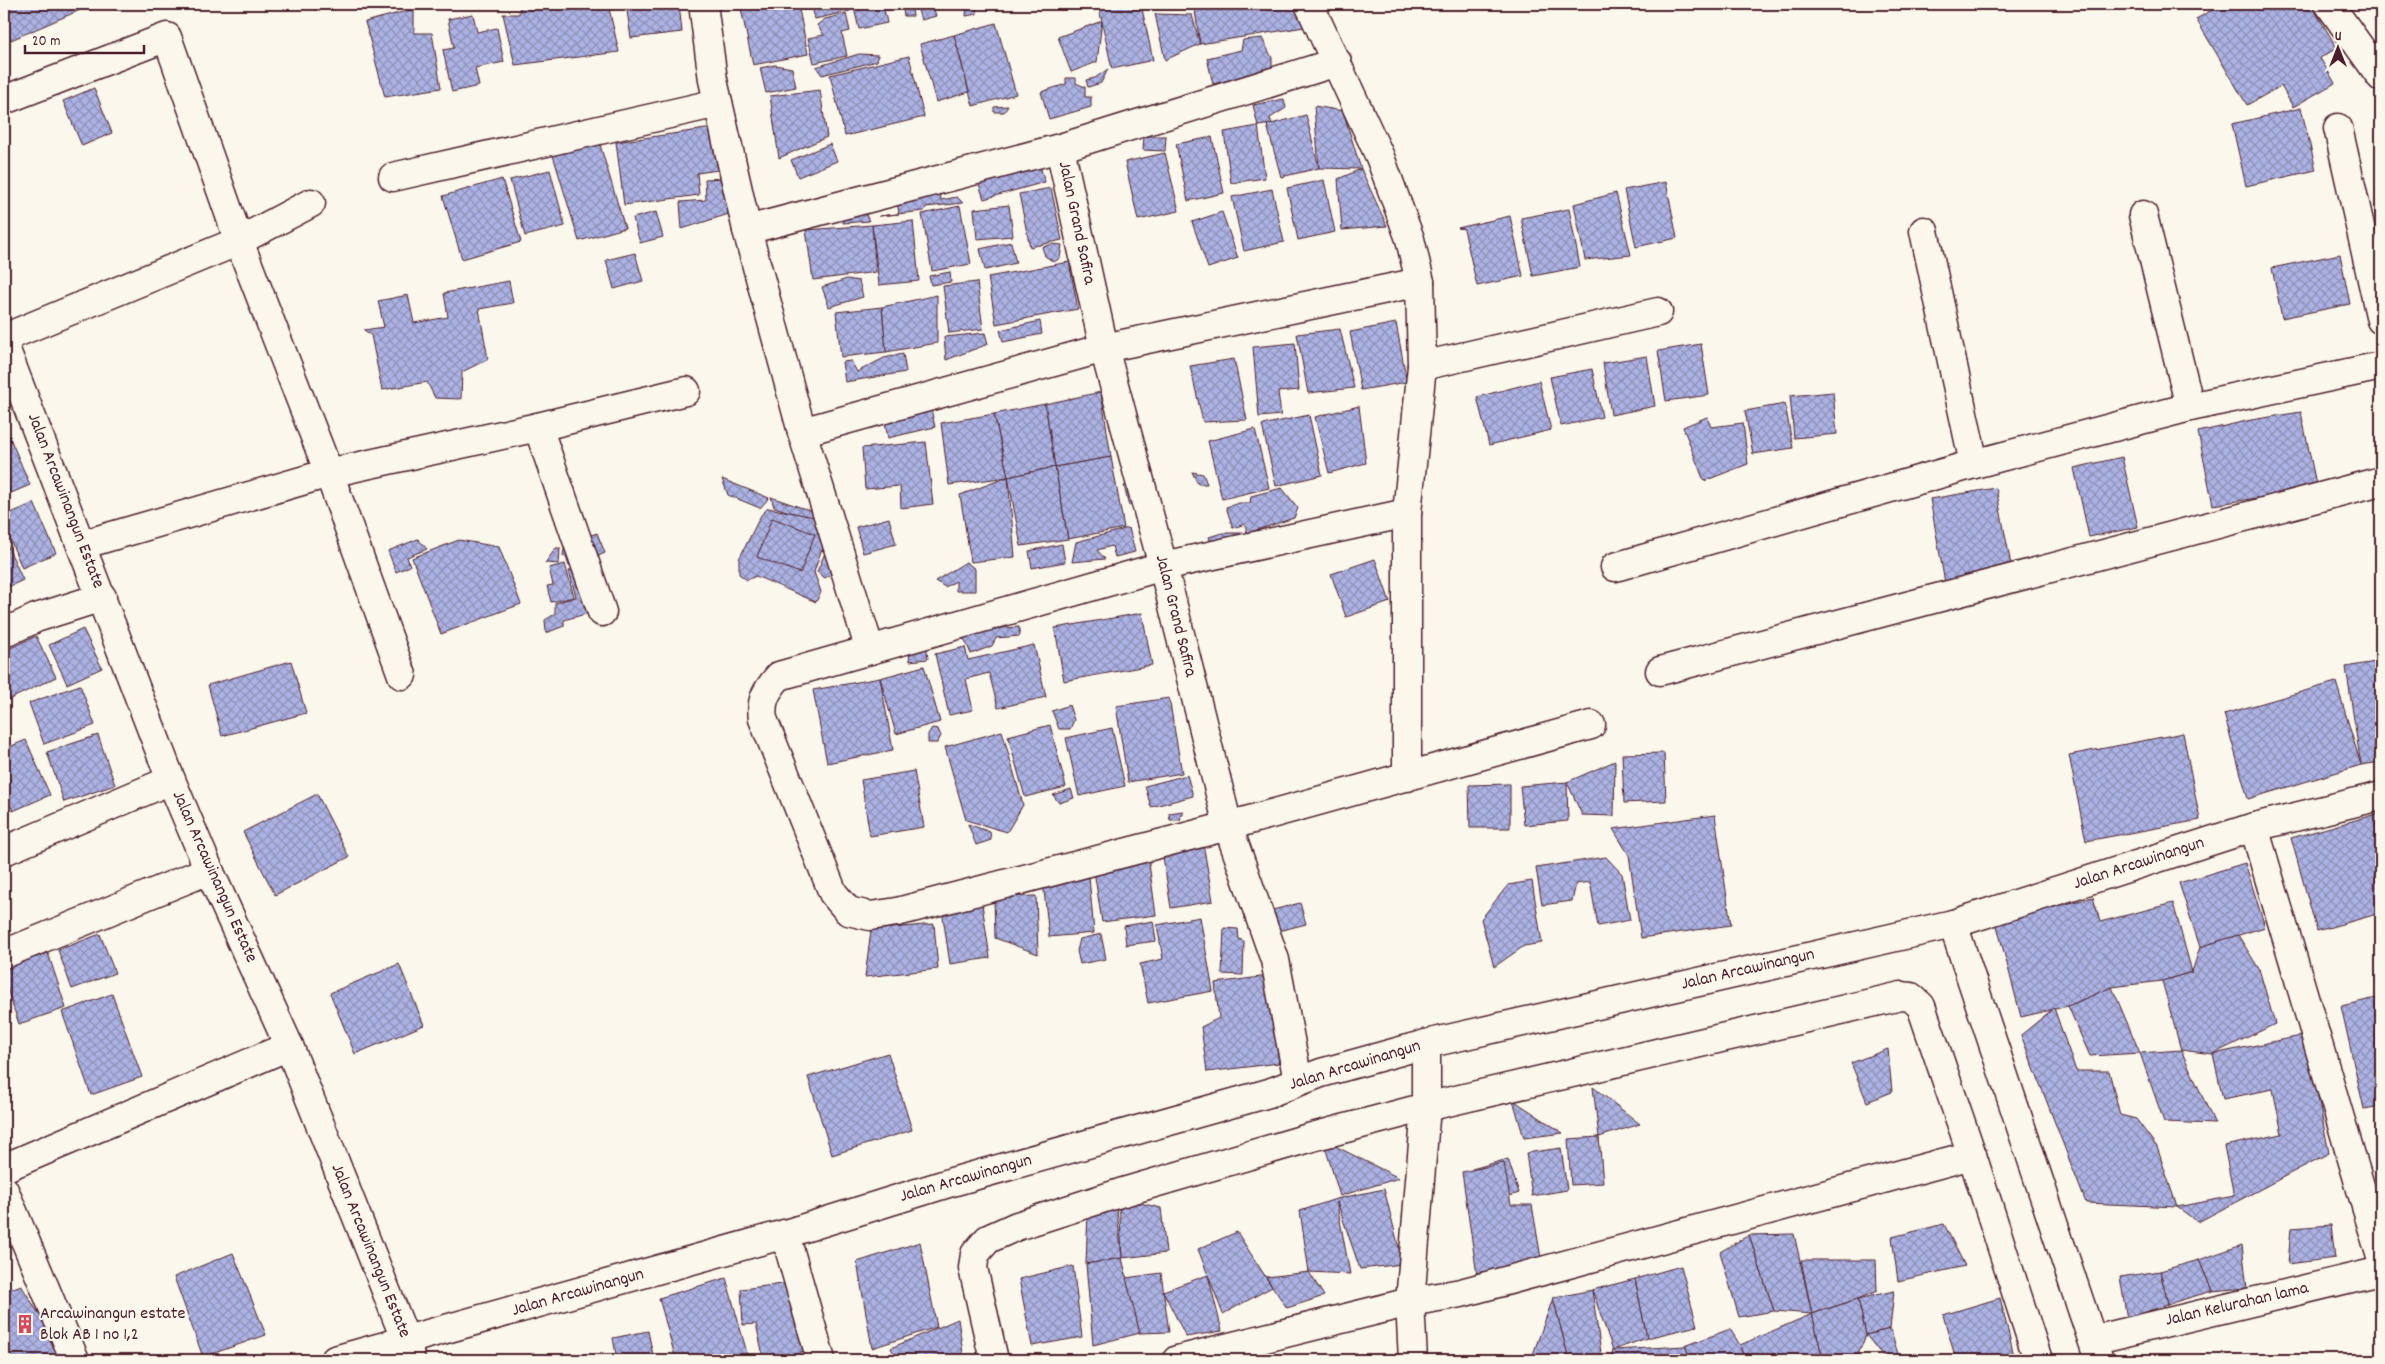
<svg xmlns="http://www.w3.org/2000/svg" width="2385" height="1364" viewBox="0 0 2385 1364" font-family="Dekko,sans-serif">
<defs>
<pattern id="building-cross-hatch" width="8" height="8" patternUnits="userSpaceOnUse" patternTransform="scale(1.25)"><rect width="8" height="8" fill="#acb2e3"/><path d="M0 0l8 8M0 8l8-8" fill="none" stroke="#8e90b8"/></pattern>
</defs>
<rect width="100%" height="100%" fill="#fbf7ec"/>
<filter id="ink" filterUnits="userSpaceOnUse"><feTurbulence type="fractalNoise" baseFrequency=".02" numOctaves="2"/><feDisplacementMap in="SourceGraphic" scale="10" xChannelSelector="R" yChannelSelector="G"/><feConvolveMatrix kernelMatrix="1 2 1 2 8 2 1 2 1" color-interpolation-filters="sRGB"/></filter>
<g filter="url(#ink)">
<!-- building -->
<g fill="url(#building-cross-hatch)" stroke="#4a1f2b">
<path d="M4,4H94L11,40L4,24Z"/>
<path d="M520,4H608L619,52L515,65L503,14H519Z"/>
<path d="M626,4H679L682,32L631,38Z"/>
<path d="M740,4H798L808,54L753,65Z"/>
<path d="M811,4H849L850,11L815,19Z"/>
<path d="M853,4H876L884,9L887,23L859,29Z"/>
<path d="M878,4H907L909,8L886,10Z"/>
<path d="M916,4H943L933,6L936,16L921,20Z"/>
<path d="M967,4H976L977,14L966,16Z"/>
<path d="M1098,4H1141L1153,60L1112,69Z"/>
<path d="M1194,4H1293L1304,27L1200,44Z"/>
<path d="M2223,4H2311L2337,48L2320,58L2335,83L2293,107L2281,86L2247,105L2196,19Z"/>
<path d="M414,9V33H432L441,88L385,97L365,22Z"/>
<path d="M903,10H912L913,16H904Z"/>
<path d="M473,14L477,32L497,28L504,62L475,68L479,86L452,92L443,50L454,48L448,19Z"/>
<path d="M846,14L850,31L842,33L847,56L814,63L808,38L824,35L817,25L825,19Z"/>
<path d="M1155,14L1192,15L1200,44L1165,60Z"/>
<path d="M1102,21L1097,62L1071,72L1058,37Z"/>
<path d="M996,23L1016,94L973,106L954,35Z"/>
<path d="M954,35L969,92L936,102L920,44Z"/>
<path d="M1262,38L1272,58V71L1213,84L1207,58L1241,50L1243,40Z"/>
<path d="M859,54L878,55L877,61L822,75L816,67Z"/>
<path d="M909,56L924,117L845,136L830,75Z"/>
<path d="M775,65L792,68L796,87L766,93L760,68Z"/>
<path d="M1108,69L1101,83L1088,87L1086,80L1095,78Z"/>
<path d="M1066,78H1076V83L1085,87V97H1091V107L1049,119L1041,92L1066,84Z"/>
<path d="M94,88L112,133L82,146L63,101Z"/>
<path d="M820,90L827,137L779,158L770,96Z"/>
<path d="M1284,99L1286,108L1270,118L1272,124L1258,126L1253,105Z"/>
<path d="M1008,106L1004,112H994V107Z"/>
<path d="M1314,106L1343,111L1361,169L1319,168Z"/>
<path d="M2301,108L2316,170L2246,186L2232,124Z"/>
<path d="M1306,115L1319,168L1281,177L1267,125Z"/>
<path d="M1258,126L1265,178L1231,183L1224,132Z"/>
<path d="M713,128L718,170L697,173L699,195L624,205L616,142Z"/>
<path d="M1144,136H1166L1165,151L1143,150Z"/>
<path d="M1212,137L1224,193L1188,201L1176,144Z"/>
<path d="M598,138L625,228L579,241L552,152Z"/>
<path d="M830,144L837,161L798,177L791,160Z"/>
<path d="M1165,153L1179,211L1138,220L1125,162Z"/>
<path d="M1039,163L1045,182L984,199L978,181Z"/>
<path d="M1361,169L1387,226L1342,230L1338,179Z"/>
<path d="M550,170L565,226L525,236L510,180Z"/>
<path d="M727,178L738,211L682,229L680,202L706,200L705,179Z"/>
<path d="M502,179L521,242L462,259L443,196Z"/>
<path d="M1324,180L1335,232L1298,240L1287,188Z"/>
<path d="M1666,182L1677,238L1636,247L1624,190Z"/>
<path d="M939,188L941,200L957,197L963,203L926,207L924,211L879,216L899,214L897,201Z"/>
<path d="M1051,188L1062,240L1030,247L1019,194Z"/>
<path d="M1272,189L1284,242L1244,251L1232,197Z"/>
<path d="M1616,193L1631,255L1585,260L1574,204Z"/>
<path d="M861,205L869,221L843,223L842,212Z"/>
<path d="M1009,205L1013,236L977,239L974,209Z"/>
<path d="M960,206L971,264L932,271L922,214Z"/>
<path d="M1569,209L1580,267L1533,276L1521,218Z"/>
<path d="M656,212L663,237L640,243L633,218Z"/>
<path d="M1222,212L1238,258L1208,268L1192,222Z"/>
<path d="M1510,216L1523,276L1477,286L1464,229L1458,228Z"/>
<path d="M913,221L919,281L879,285L872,225Z"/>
<path d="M872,225L876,272L813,280L806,230Z"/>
<path d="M1011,242L1016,263L985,270L980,249Z"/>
<path d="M1053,244L1062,245L1060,258L1054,262L1045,256L1042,247Z"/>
<path d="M635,253L643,281L614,289L606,260Z"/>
<path d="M2340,254L2350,304L2282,318L2272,268Z"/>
<path d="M1069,262L1078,309L996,324L988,277Z"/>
<path d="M950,272L951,282L931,285L929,276Z"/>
<path d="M847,279L859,281L863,297L829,307L822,287Z"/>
<path d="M509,281L513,303L479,309L488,359L462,372L461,399L435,398L427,382L382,390L371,335L364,330L384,327L378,301L408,295L414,323L448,317L444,293Z"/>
<path d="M977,282L983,329L949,333L943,286Z"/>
<path d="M937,295V343L886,352L882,307Z"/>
<path d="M882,307L886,352L841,357L836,312Z"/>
<path d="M1040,321L1042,334L1003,342L1000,330Z"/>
<path d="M1396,323L1407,382L1361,390L1350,332Z"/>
<path d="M1340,329L1354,388L1308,393L1297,334Z"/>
<path d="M985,333L988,344L946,360L944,337Z"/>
<path d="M1295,343L1299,390L1278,392L1281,415L1259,417L1253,347Z"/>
<path d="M1701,344L1709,395L1666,401L1658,351Z"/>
<path d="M903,354L906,372L845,382L842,362L851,361L857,372L884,358Z"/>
<path d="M1647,356L1655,406L1611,415L1603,363Z"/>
<path d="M1234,359L1247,420L1203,422L1190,366Z"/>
<path d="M1592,369L1602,417L1561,426L1550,377Z"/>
<path d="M1539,381L1551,430L1489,445L1477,397Z"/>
<path d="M1101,392L1111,457L1055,467L1045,404Z"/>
<path d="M1833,392L1837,434L1794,438L1790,396Z"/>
<path d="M1045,404L1055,467L1008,477L994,414Z"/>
<path d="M1785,404L1793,448L1753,454L1745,411Z"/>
<path d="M1359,406L1366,463L1329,473L1315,417Z"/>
<path d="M931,409L935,427L888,438L884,419Z"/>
<path d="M2301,412L2316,484L2269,496L2213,505L2198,432L2251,420Z"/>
<path d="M994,414L1008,477L949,485L941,423Z"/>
<path d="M1309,415L1322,475L1276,486L1262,425Z"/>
<path d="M1707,417L1711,427L1743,423L1748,464L1704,481L1683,427Z"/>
<path d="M4,424L30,485L4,496Z"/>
<path d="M1255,429L1269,488L1222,499L1208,441Z"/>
<path d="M926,442L933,504L901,508L900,486L865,489L862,448Z"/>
<path d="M1111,457L1124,528L1068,539L1055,467Z"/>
<path d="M2122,457L2138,527L2089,537L2074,468Z"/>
<path d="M1055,467L1068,539L1021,546L1008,477Z"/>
<path d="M1192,472L1203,474L1207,484H1198Z"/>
<path d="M1008,477L1015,557L971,562L960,495Z"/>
<path d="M722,479L769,498L760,508L728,495Z"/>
<path d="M1135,483L1141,503L1129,506L1124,486Z"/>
<path d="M1282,488L1298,508L1294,518L1247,533L1245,524L1233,528L1226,507L1239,503H1250L1251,496Z"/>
<path d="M1996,488L2012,570L1945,583L1930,499Z"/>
<path d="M771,497L814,512L815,516L809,518L774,507Z"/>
<path d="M34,503L56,553L22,568L4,525V516Z"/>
<path d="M768,508L825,519L833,547L821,551L814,572L821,592L816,602L756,576L747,580L739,574V559L761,515Z"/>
<path d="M772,518L815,534L800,573L757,557Z"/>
<path d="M889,518L896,544L863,553L856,527Z"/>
<path d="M1129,528L1135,552L1115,557L1112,546L1097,550L1105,559L1072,562L1076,542Z"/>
<path d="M597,533L605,553L589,560L580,539Z"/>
<path d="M1222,533H1244V543L1215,554L1209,537Z"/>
<path d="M4,538L23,580L4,589Z"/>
<path d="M418,539L427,549L407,557L410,566L396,572L388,551Z"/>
<path d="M459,540L499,547L521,604L441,634L412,558Z"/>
<path d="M565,543L581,562L569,566L566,557L563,556Z"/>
<path d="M1062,544L1065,562L1032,568L1029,551Z"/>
<path d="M556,548H560L559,564L545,563Z"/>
<path d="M833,552L836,571L825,578L817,572L825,553Z"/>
<path d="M1375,559L1390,602L1346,617L1331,574Z"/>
<path d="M966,562L975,569V591H956V581L945,587L935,581Z"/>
<path d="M565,564L574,597L551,602L547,586L553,585L549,568Z"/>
<path d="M576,567L589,613L564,620V626L546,633L545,620L555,614V603L576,597L569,571Z"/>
<path d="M1142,613L1152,665L1064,681L1055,628Z"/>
<path d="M1019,627L1020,636L996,638L992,646L971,654L965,640L956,637V631Z"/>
<path d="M83,629L102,668L67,684L49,645Z"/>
<path d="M36,636L56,677L4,702V651Z"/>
<path d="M926,642L928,659L910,661L909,653L902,654Z"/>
<path d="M1034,645L1046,697L998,708L989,673L966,679L973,710L949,715L935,654L965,647L968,660Z"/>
<path d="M291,661L306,713L222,736L208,685Z"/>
<path d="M2381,661V762L2361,765L2346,667Z"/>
<path d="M924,666L940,722L896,734L880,678Z"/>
<path d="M880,678L893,750L827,763L813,690Z"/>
<path d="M2336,682L2361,765L2248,799L2224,714Z"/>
<path d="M80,685L95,725L44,744L29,703Z"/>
<path d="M1169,698L1182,773L1128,782L1116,706Z"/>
<path d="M1069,705L1074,720L1070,729H1059L1052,711Z"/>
<path d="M1050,725L1066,787L1025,797L1008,736Z"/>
<path d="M932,728L938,729L941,736L937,743H928V734Z"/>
<path d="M1112,728L1125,786L1079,796L1066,738Z"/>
<path d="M1002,731L1023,805L1007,832L966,820L945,747Z"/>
<path d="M2183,733L2200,820L2086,841L2069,755Z"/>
<path d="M98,735L115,785L64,802L47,752Z"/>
<path d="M26,740L50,795L13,811L4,790V749Z"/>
<path d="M1664,753L1666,801L1624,803L1622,754Z"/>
<path d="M1615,761L1614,816L1582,815L1567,782Z"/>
<path d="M914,771L924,827L870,836L861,780Z"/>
<path d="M1187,775L1193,796L1151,807L1145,786Z"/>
<path d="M1567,782L1568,821L1524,825L1520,786Z"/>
<path d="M1510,784V828H1470L1469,785Z"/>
<path d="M1071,789L1074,798L1059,803L1053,795Z"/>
<path d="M317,794L349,857L275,895L243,832Z"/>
<path d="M1183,811V815H1180L1181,820H1170L1169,813Z"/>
<path d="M2381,813V913L2317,931L2291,838Z"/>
<path d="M1715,815L1731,925L1641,938L1629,855L1613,829Z"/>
<path d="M968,824L990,832L991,840L976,845Z"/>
<path d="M1203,843L1213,901L1171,908L1162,850Z"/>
<path d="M1148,856L1156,915L1102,922L1093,864Z"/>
<path d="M1606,857L1622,874L1630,920L1598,926L1590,882L1576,884L1572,901L1542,905L1536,868Z"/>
<path d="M2245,863L2265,927L2200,947L2179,883Z"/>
<path d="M1089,877L1094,933L1049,937L1043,881Z"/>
<path d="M1532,881L1542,943L1524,946L1494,967L1481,919L1508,885Z"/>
<path d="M1036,896L1038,954L995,938L994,897Z"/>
<path d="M2093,897L2100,922L2173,903L2192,972L2162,981L2112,987L2068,1006L2021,1017L1996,922Z"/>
<path d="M1300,903L1306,924L1271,933L1265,912Z"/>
<path d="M982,904L990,958L950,964L942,910Z"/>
<path d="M1200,917L1213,991L1148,1003L1140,964L1163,959L1157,925Z"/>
<path d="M1153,921L1156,941L1126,945L1124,926Z"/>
<path d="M934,924L938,969L865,977L871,930Z"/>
<path d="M1224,928L1238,929L1239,939L1244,941L1243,975L1222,974Z"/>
<path d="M100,934L115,973L72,989L58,950Z"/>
<path d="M1101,934L1106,959L1080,964L1077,951L1080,939Z"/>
<path d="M2238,935L2259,969L2275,1024L2213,1054L2181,1050L2162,981L2192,972L2200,947Z"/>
<path d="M48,953L66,1008L19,1024L4,980V968Z"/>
<path d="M399,964L424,1025L355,1054L330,993Z"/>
<path d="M1268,976L1279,1063L1207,1072L1201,1027L1219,1018L1215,983Z"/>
<path d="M2112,987L2140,1053L2090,1056L2068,1006Z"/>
<path d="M112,994L142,1077L91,1095L62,1012Z"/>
<path d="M2381,997V1106L2364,1109L2341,1006Z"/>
<path d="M2054,1008L2076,1071H2109L2120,1115L2136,1119L2157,1147L2177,1207L2086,1203L2021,1035Z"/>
<path d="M2306,1035L2329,1153L2198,1222L2177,1207L2234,1196L2224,1146L2282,1134L2273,1089L2223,1099L2213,1054Z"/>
<path d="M1888,1049L1892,1092L1867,1102L1851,1063Z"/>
<path d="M2181,1050L2215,1124L2164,1122L2140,1053Z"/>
<path d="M888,1053L912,1130L832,1155L808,1077Z"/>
<path d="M1593,1087L1640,1124L1599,1137Z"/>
<path d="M1513,1100L1563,1133L1524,1138Z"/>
<path d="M1599,1137L1603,1183L1571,1185L1568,1139Z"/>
<path d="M1323,1140L1399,1178L1340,1196Z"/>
<path d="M1561,1148L1567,1190L1532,1196L1526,1153Z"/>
<path d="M1508,1159L1519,1193L1482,1205L1472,1169Z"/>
<path d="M1504,1163L1511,1205H1532L1542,1264L1477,1275L1462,1172Z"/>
<path d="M1384,1189L1403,1264L1360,1269L1336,1199Z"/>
<path d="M1119,1198L1161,1208L1166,1253L1122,1258Z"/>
<path d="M1336,1199L1350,1274L1309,1272L1300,1211Z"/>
<path d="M1116,1201L1122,1258L1086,1264L1088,1209Z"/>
<path d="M1944,1224L1965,1266L1898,1281L1892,1237Z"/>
<path d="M2331,1225L2335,1258L2288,1264L2291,1228Z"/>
<path d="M1237,1232L1272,1287L1223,1314L1198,1249Z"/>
<path d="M1794,1234L1812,1314L1774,1311L1749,1235Z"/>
<path d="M1749,1235L1774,1311L1739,1317L1720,1252Z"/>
<path d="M920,1242L937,1327L872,1348L857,1262Z"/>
<path d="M2242,1245L2247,1288L2212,1291L2199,1260Z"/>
<path d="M233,1253L266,1335L203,1357L174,1277Z"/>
<path d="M1122,1258L1140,1333L1093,1345L1086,1264Z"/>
<path d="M1801,1260H1876L1877,1291L1858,1299L1812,1314Z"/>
<path d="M2199,1260L2212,1291L2168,1304L2160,1271Z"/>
<path d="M1073,1266L1082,1337L1032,1346L1019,1279Z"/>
<path d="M1681,1266L1697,1326L1647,1338L1635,1279Z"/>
<path d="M2160,1271L2168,1304L2127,1319L2120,1277Z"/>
<path d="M1309,1272L1324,1296L1287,1308L1266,1277Z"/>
<path d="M1161,1273L1169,1332L1140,1333L1126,1278Z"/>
<path d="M1208,1275L1222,1331L1186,1337L1163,1291Z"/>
<path d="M726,1278L749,1360H676L659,1298Z"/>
<path d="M1635,1279L1647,1338L1613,1350L1592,1290Z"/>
<path d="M791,1283L811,1352H800L802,1360H764L756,1324L743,1325L741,1289Z"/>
<path d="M21,1285L65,1356L53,1360H4V1292Z"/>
<path d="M1592,1290L1602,1360H1569L1553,1298Z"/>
<path d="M1894,1291L1890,1329L1866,1335L1858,1299Z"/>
<path d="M1553,1298L1569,1360H1531Z"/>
<path d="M2000,1298L2015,1360L1955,1356L1943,1315Z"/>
<path d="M1858,1299L1866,1335L1856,1360H1823L1812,1314Z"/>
<path d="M1812,1314L1823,1360H1744L1740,1345Z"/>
<path d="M958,1319L964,1360H897L891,1348Z"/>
<path d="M1730,1329L1740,1345L1744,1360H1691L1685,1346Z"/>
<path d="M1890,1329L1900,1360H1886L1866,1335Z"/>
<path d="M648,1331L654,1360H617L613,1338Z"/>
<path d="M1685,1346L1691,1360H1610L1613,1350Z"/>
<path d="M543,1354L544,1360H519Z"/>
</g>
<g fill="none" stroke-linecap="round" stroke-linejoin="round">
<!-- minor casing -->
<g stroke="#4a1f2b" stroke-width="31">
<g id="minor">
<path d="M703,4L713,80L747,230L802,432L870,650"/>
<path d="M1309,4L1380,157L1410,239L1420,282L1422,366L1407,513V777"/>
<path d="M2329,4L2381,77"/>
<path d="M4,100L167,37L239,241L329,473L402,675"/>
<path d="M2338,128L2381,320"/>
<path d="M1060,148L1104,348L1163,566L1228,826L1275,960L1298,1081"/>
<path d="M393,177L718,103"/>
<path d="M2143,215L2190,407"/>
<path d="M747,230L1060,148L1337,62"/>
<path d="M1924,231L1974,464"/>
<path d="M4,338L239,241L311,203"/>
<path d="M4,345L171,780L209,870L289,1046L406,1341L411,1360"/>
<path d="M1422,366L1658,312"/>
<path d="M538,427L602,612"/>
<path d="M802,432L1104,348L1420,282"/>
<path d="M1407,513L1163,566L779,676C767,690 760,700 763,719L833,893L848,911L870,916L897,912L1228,826L1591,725"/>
<path d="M81,545L329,473L538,427L686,391"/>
<path d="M1615,567L1974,464L2190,407L2381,366"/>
<path d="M4,633L36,618L102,597"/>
<path d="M1660,671L2381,481"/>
<path d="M2254,827L2381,1257"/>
<path d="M4,851L171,780"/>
<path d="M1953,924L2099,1360"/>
<path d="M4,954L209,870"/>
<path d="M4,1168L289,1046"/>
<path d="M4,1190L75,1360"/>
<path d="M785,1234L821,1360"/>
<path d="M2093,1340L2381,1271"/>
<path d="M335,1360L785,1234L952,1182L1269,1093L1321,1073L1426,1044L1953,924L2254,827L2381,796"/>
<path d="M994,1360L973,1268L975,1254L988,1239L1017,1226L1120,1193L1312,1137L1426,1107L1901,996L1911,997L1921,1006L1972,1155L2038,1360"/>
<path d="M1177,1360L1410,1302L1461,1293L1972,1155"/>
<path d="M1413,1360L1410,1302L1426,1107V1044"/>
</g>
</g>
<!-- minor -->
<use href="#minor" stroke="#fbf7ec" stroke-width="28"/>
</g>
</g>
<!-- icons -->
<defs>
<g id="building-bare" transform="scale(1.5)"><path d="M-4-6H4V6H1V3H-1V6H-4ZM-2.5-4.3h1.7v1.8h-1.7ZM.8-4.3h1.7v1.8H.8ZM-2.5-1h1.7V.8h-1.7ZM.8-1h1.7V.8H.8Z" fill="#d1495b" stroke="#fbf7ec" stroke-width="2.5" paint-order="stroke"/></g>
</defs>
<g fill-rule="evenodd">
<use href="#building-bare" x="25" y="1324"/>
</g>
<g text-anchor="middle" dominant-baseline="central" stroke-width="4" stroke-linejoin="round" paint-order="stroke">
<!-- street labels -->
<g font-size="18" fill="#4a1f2b" stroke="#fbf7ec">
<text transform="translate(1076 223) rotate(78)">Jalan Grand Safira</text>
<text transform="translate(65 501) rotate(69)">Jalan Arcawinangun Estate</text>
<text transform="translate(1175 616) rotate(76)">Jalan Grand Safira</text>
<text transform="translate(2139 864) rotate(-18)">Jalan Arcawinangun</text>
<text transform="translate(214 877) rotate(66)">Jalan Arcawinangun Estate</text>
<text transform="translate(1748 970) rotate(-13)">Jalan Arcawinangun</text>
<text transform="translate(1355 1066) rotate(-17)">Jalan Arcawinangun</text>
<text transform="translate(966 1179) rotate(-16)">Jalan Arcawinangun</text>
<text transform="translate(370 1251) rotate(68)">Jalan Arcawinangun Estate</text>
<text transform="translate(578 1293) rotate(-16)">Jalan Arcawinangun</text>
<text transform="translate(2237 1305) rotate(-13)">Jalan Kelurahan lama</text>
</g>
<!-- poi labels -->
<g font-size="18" fill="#4a1f2b" stroke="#fbf7ec" text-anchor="start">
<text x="40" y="1314">Arcawinangun estate<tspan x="40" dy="21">Blok AB 1 no 1,2</tspan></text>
</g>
</g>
<!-- margin -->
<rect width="2385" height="1364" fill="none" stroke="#fbf7ec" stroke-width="20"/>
<rect x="10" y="10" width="2365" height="1344" fill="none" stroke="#4a1f2b" stroke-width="2" filter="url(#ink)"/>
<!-- north arrow -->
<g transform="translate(2338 48)" stroke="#fbf7ec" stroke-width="4" paint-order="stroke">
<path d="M0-4L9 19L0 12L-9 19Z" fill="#4a1f2b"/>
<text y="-8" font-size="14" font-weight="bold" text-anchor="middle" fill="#4a1f2b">U</text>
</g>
<!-- scale -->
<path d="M25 45v8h119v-8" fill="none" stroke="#4a1f2b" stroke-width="2.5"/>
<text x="32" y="45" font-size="15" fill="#4a1f2b" stroke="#fbf7ec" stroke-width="4" paint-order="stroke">20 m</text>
</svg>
